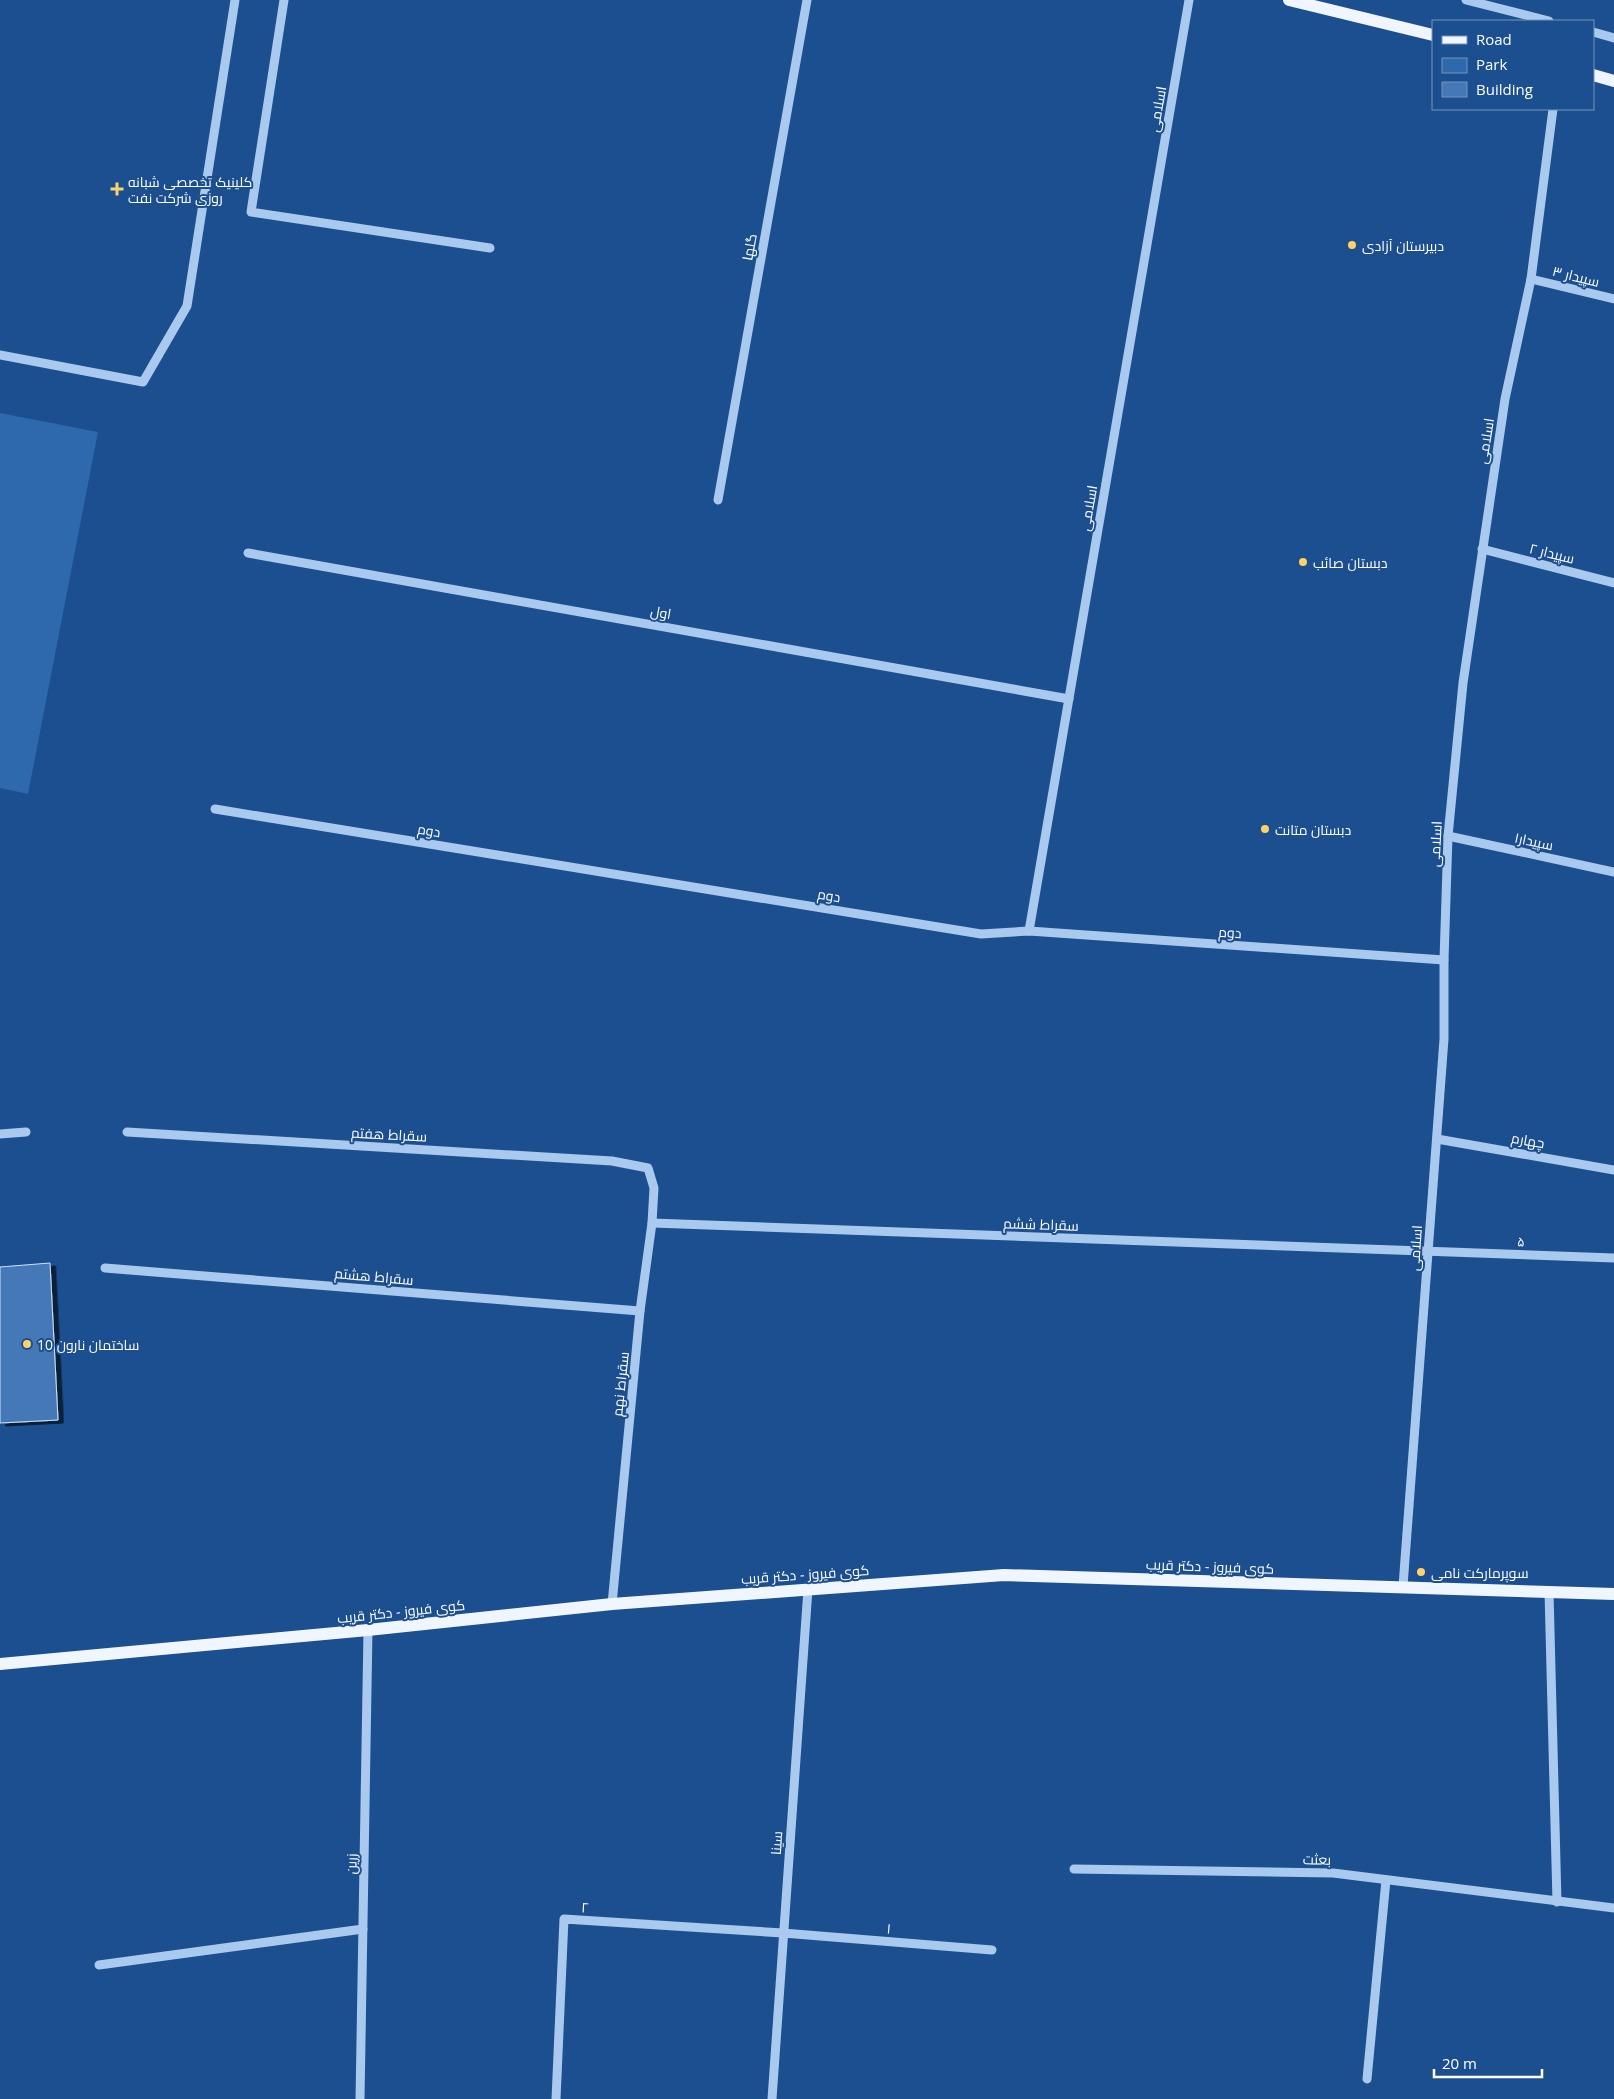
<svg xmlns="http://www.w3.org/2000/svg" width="1614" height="2099" viewBox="0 0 1614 2099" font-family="'Open Sans',Cairo,sans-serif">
<defs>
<filter id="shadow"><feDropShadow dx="5.5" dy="3" stdDeviation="0" flood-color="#0009"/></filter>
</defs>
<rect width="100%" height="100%" fill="#1b4f8f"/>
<!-- green -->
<path fill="#2e69ad" d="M0,413L98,432L28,794L0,788Z"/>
<!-- building -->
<path fill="#4478b7" stroke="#cfe3fa" filter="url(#shadow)" d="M50,1263L58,1420L0,1423V1267Z"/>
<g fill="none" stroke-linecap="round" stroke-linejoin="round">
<!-- minor -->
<g stroke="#a9c9ee" stroke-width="9">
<path d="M284,0L251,212L490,248"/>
<path d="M1466,0L1549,21"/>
<path d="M1593,32L1614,38"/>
<path d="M1531,279L1614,299"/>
<path d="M0,355L143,382L187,306L235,0"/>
<path d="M718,500L807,0"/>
<path d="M1482,549L1614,583"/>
<path d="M248,553L1069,699"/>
<path d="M215,809L981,934L1029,931L1444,960"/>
<path d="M1448,836L1614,872"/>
<path d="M1029,931L1189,0"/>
<path d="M127,1132L612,1161L648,1168L654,1188L652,1223L640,1311L612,1604"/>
<path d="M0,1134L26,1132"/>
<path d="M1437,1139L1614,1170"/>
<path d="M652,1223L1614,1258"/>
<path d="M105,1268L640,1311"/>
<path d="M1403,1586L1444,1039V960L1448,836L1463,683L1505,399L1531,279L1553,109"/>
<path d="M1549,1592L1557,1902"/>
<path d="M1074,1869L1333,1873L1614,1908"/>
<path d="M99,1965L363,1929"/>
<path d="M1367,2079L1386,1880"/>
<path d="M360,2099L368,1630"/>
<path d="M556,2099L564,1919L783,1933L992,1950"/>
<path d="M772,2099L808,1589"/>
</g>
<!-- major -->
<g stroke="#f0f6ff" stroke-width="12">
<path d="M1289,0L1433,35"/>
<path d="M1593,75L1614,81"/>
<path d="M0,1664L368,1630L612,1604L1004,1575L1614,1594"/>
</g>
</g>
<!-- markers -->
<g fill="#ffd166" stroke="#1b4f8f" stroke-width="2">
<path d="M114.5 181.5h5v5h5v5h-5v5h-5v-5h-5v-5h5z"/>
<circle cx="1352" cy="245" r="5"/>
<circle cx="1303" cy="562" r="5"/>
<circle cx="1265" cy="829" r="5"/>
<circle cx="27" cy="1344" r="5"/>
<circle cx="1421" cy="1572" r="5"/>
</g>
<g text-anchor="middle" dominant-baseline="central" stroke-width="4" stroke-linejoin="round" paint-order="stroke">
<!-- street labels -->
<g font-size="14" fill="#fff" stroke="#1b4f8f">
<text transform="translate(1157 109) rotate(-80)">اسلامی</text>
<text transform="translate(749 247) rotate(-80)">گلها</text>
<text transform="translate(1576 276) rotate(14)">سپیدار ۳</text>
<text transform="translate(1485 441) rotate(-81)">اسلامی</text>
<text transform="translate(1088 508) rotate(-80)">اسلامی</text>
<text transform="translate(1552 553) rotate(14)">سپیدار ۲</text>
<text transform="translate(661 612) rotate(10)">اول</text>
<text transform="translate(429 830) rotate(9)">دوم</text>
<text transform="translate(1534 841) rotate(12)">سپیدار۱</text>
<text transform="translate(1435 844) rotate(-87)">اسلامی</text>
<text transform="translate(829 895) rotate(9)">دوم</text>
<text transform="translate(1230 932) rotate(4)">دوم</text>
<text transform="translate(389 1134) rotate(3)">سقراط هفتم</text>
<text transform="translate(1528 1140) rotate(10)">چهارم</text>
<text transform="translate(1041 1224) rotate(2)">سقراط ششم</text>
<text transform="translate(1521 1241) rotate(2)">۵</text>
<text transform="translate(1415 1248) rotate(-86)">اسلامی</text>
<text transform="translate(374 1276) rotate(5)">سقراط هشتم</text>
<text transform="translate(620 1384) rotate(-84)">سقراط نهم</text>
<text transform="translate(1210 1566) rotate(2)">کوی فیروز - دکتر قریب</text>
<text transform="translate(805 1574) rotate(-4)">کوی فیروز - دکتر قریب</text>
<text transform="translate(401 1611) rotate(-6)">کوی فیروز - دکتر قریب</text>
<text transform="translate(776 1843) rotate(-86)">سینا</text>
<text transform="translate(1317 1859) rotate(1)">بعثت</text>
<text transform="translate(351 1864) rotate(-89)">زرین</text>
<text transform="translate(585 1907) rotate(3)">۲</text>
<text transform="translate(889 1928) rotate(5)">۱</text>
</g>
<!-- poi labels -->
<g font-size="14" fill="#fff" stroke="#1b4f8f" text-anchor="start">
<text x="128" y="181">کلینیک تخصصی شبانه<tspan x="128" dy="16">روزی شرکت نفت</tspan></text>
<text x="1362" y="245">دبیرستان آزادی</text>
<text x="1313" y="562">دبستان صائب</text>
<text x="1275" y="829">دبستان متانت</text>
<text x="37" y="1344">ساختمان نارون 10</text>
<text x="1431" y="1572">سوپرمارکت نامی</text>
</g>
</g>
<!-- legend -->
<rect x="1432" y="20" width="162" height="90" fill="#1b4f8f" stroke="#7695bc"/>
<rect x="1442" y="36" width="25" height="8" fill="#f0f6ff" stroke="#7695bc"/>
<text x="1476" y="45" font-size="15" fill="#ffffff">Road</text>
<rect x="1442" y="58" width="25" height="15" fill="#2e69ad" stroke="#7695bc"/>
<text x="1476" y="70" font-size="15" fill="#ffffff">Park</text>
<rect x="1442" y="82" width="25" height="15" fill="#4478b7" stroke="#7695bc"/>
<text x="1476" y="95" font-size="15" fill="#ffffff">Building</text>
<!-- scale -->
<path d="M1434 2069v8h108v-8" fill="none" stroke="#ffffff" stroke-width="2.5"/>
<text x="1442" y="2069" font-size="15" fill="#ffffff" stroke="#1b4f8f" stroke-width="4" paint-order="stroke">20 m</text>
</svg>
